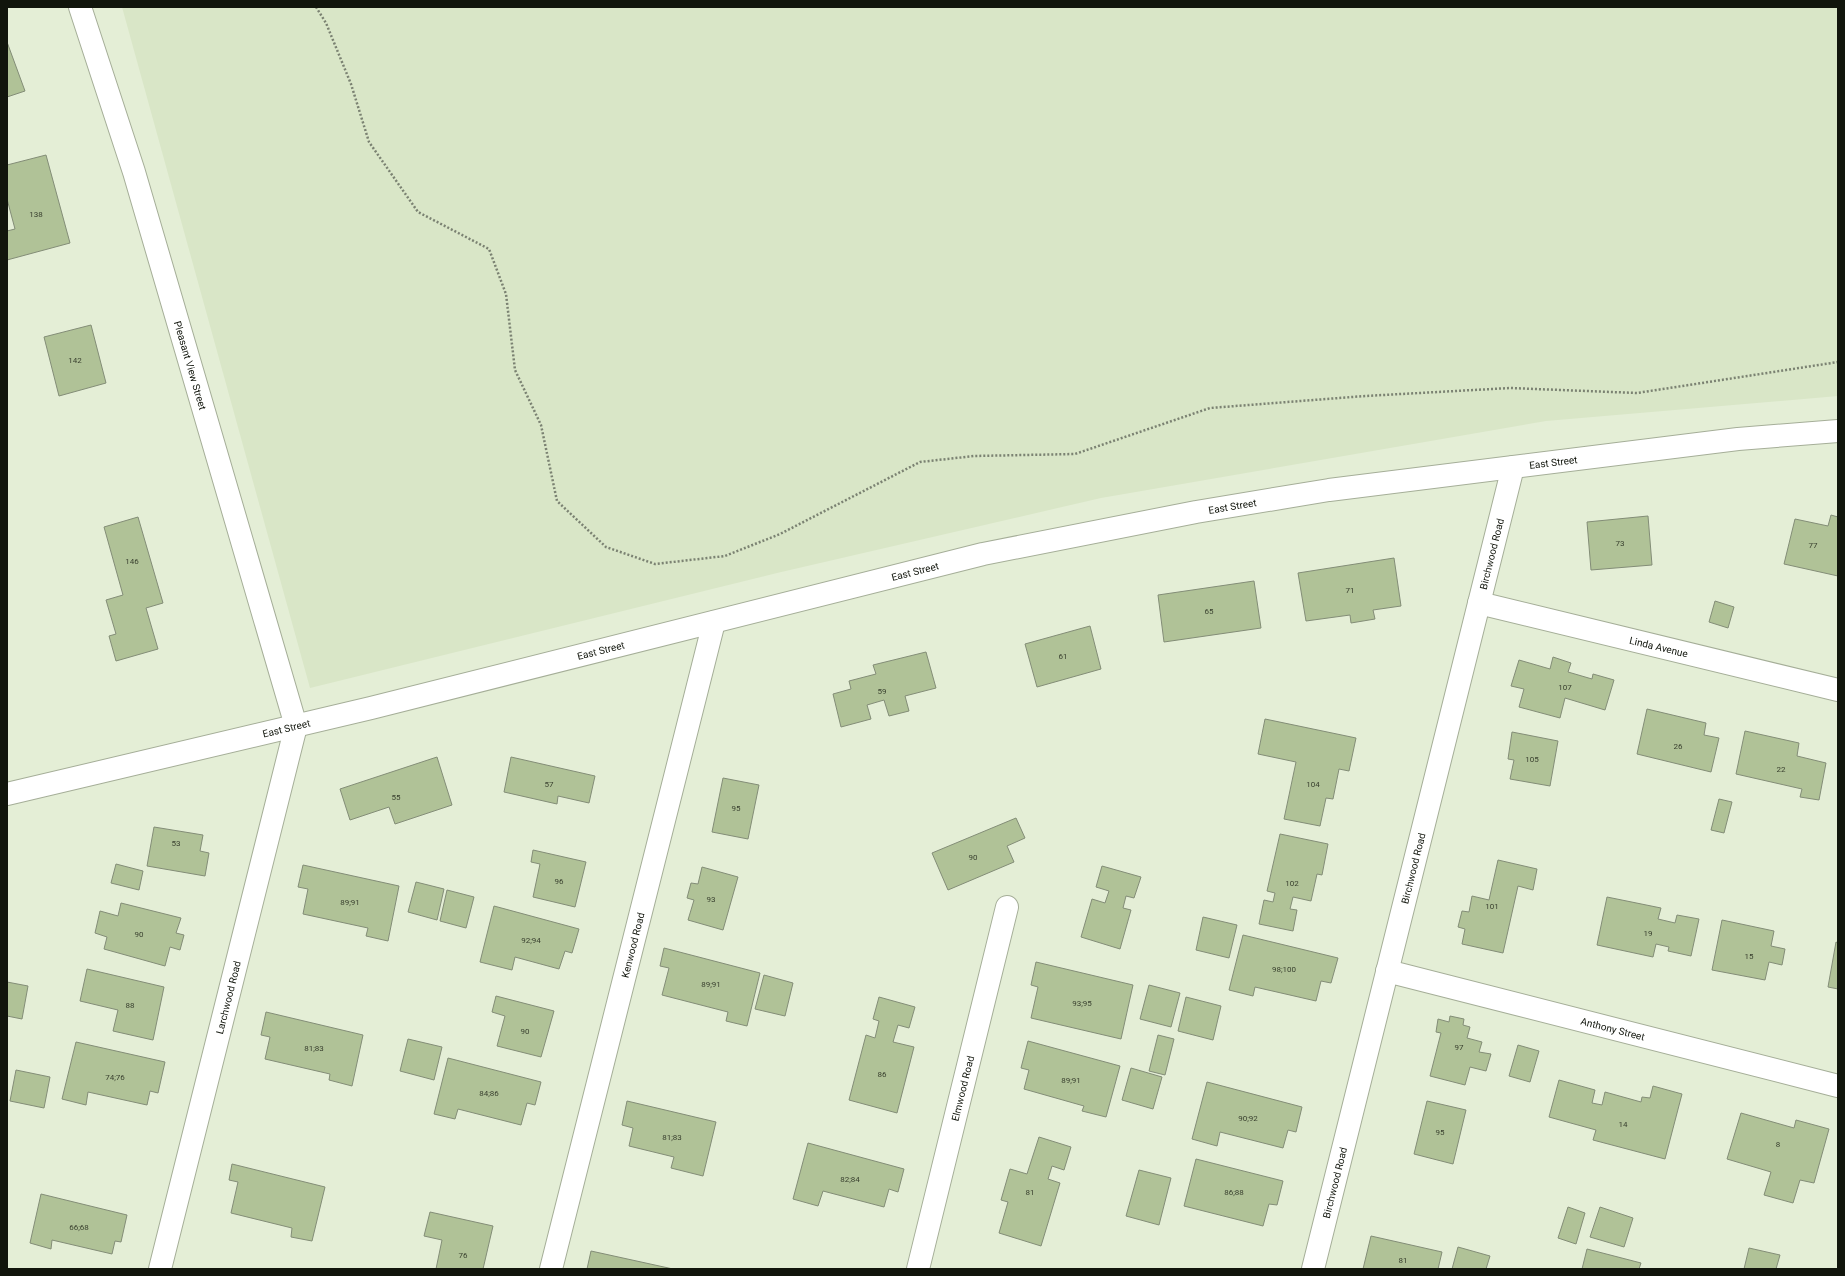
<svg xmlns="http://www.w3.org/2000/svg" width="1845" height="1276" viewBox="0 0 1845 1276" font-family="Roboto,sans-serif">
<rect width="100%" height="100%" fill="#e4eed6"/>
<!-- built -->
<path fill="#d9e6c7" d="M122,7H1838V396L1546,421L1101,498L777,573L310,688Z"/>
<!-- building -->
<g fill="#b0c297" stroke="#838d77">
<path d="M7,42L25,91L7,97Z"/>
<path d="M46,155L70,243L7,260V231L15,229L7,199V165Z"/>
<path d="M91,325L106,383L59,396L44,337Z"/>
<path d="M1831,515L1838,517V576L1784,564L1795,519L1828,526Z"/>
<path d="M1648,516L1652,565L1591,570L1587,522Z"/>
<path d="M138,517L163,603L146,608L158,649L116,661L109,636L116,634L106,600L123,595L104,527Z"/>
<path d="M1394,558L1401,606L1373,610L1375,619L1351,623L1350,615L1306,621L1298,573Z"/>
<path d="M1254,581L1261,628L1164,642L1158,595Z"/>
<path d="M1715,601L1734,607L1728,628L1709,622Z"/>
<path d="M1090,626L1101,669L1037,687L1025,644Z"/>
<path d="M926,652L936,688L905,696L909,711L889,716L884,700L867,705L871,719L841,727L833,694L851,689L849,681L876,674L873,665Z"/>
<path d="M1553,657L1571,663L1568,672L1592,679L1593,674L1614,680L1605,710L1565,698L1560,718L1519,707L1524,689L1511,686L1519,660L1550,669Z"/>
<path d="M1647,709L1706,723L1704,735L1719,738L1711,772L1637,754Z"/>
<path d="M1265,719L1356,738L1349,771L1339,769L1333,799L1326,798L1320,826L1284,819L1296,762L1258,754Z"/>
<path d="M1745,731L1799,743L1797,756L1826,763L1819,800L1800,797L1802,789L1736,774Z"/>
<path d="M1512,732L1558,741L1550,786L1510,779L1514,760L1508,759Z"/>
<path d="M437,757L452,805L395,824L389,807L350,820L340,789Z"/>
<path d="M511,757L595,776L589,803L558,796L557,804L504,792Z"/>
<path d="M723,778L759,785L748,839L712,832Z"/>
<path d="M1719,799L1732,802L1724,833L1711,830Z"/>
<path d="M1016,818L1025,838L1007,846L1014,862L948,890L932,853Z"/>
<path d="M154,827L203,835L200,851L209,853L205,876L147,866Z"/>
<path d="M1280,834L1328,844L1322,875L1317,874L1311,901L1293,897L1290,909L1297,910L1293,931L1259,924L1264,900L1273,902L1275,893L1267,891Z"/>
<path d="M533,850L586,862L575,907L533,897L540,864L531,862Z"/>
<path d="M1498,860L1537,869L1533,890L1518,886L1503,953L1462,944L1465,929L1458,927L1462,911L1469,912L1472,896L1489,900Z"/>
<path d="M116,864L143,871L139,890L111,883Z"/>
<path d="M303,865L399,886L388,941L366,936L368,928L303,914L308,889L298,887Z"/>
<path d="M1102,866L1141,877L1134,898L1126,896L1123,908L1131,910L1120,949L1081,937L1092,899L1105,903L1109,891L1096,887Z"/>
<path d="M702,867L738,877L723,930L688,920L694,900L687,898L691,883L698,884Z"/>
<path d="M416,882L444,889L437,920L408,912Z"/>
<path d="M447,890L474,897L466,928L440,921Z"/>
<path d="M1607,897L1661,908L1658,919L1675,923L1677,915L1699,919L1691,956L1668,951L1669,947L1656,944L1653,957L1597,945Z"/>
<path d="M121,903L181,918L176,933L184,935L180,950L170,947L165,966L104,949L107,937L95,933L100,911L118,916Z"/>
<path d="M494,906L579,929L572,953L565,951L559,969L515,957L512,970L480,962Z"/>
<path d="M1203,917L1237,925L1229,958L1196,950Z"/>
<path d="M1722,920L1774,931L1771,946L1785,949L1782,965L1769,962L1765,980L1712,970Z"/>
<path d="M1243,935L1338,958L1331,983L1321,981L1316,1001L1255,987L1253,996L1229,990Z"/>
<path d="M1836,942L1838,943V989L1828,987Z"/>
<path d="M664,948L760,973L747,1026L726,1021L728,1012L662,995L669,968L660,966Z"/>
<path d="M1036,962L1133,985L1121,1039L1031,1018L1038,987L1031,985Z"/>
<path d="M87,969L164,987L153,1040L113,1031L118,1010L80,1001Z"/>
<path d="M764,975L793,983L785,1016L755,1009Z"/>
<path d="M7,982L28,986L22,1019L7,1016Z"/>
<path d="M1149,985L1180,993L1171,1027L1140,1019Z"/>
<path d="M496,996L554,1011L541,1057L497,1046L505,1016L492,1012Z"/>
<path d="M879,997L915,1007L909,1028L898,1025L893,1042L914,1047L897,1113L849,1100L866,1035L875,1038L879,1021L873,1019Z"/>
<path d="M1186,997L1221,1006L1213,1040L1178,1031Z"/>
<path d="M266,1012L363,1035L352,1086L329,1080L330,1074L265,1059L270,1037L261,1035Z"/>
<path d="M1450,1016L1464,1019L1463,1025L1470,1027L1467,1038L1482,1042L1479,1052L1491,1054L1486,1071L1470,1067L1465,1085L1430,1076L1441,1033L1436,1032L1438,1019L1449,1022Z"/>
<path d="M1158,1035L1174,1039L1165,1075L1149,1071Z"/>
<path d="M408,1039L442,1047L434,1080L400,1071Z"/>
<path d="M1028,1041L1120,1066L1106,1117L1082,1111L1084,1106L1024,1089L1029,1070L1021,1068Z"/>
<path d="M76,1042L165,1062L158,1093L150,1091L147,1105L88,1092L86,1105L62,1099Z"/>
<path d="M1518,1045L1539,1051L1530,1082L1509,1076Z"/>
<path d="M448,1058L541,1082L535,1105L527,1103L521,1125L458,1109L455,1119L434,1114Z"/>
<path d="M1131,1068L1162,1077L1153,1109L1122,1100Z"/>
<path d="M16,1070L50,1077L44,1108L10,1101Z"/>
<path d="M1559,1080L1595,1090L1592,1103L1602,1105L1605,1092L1641,1102L1642,1097L1650,1098L1653,1086L1682,1094L1665,1159L1593,1140L1596,1130L1549,1117Z"/>
<path d="M1207,1082L1302,1107L1296,1132L1288,1130L1283,1148L1220,1132L1217,1146L1192,1139Z"/>
<path d="M627,1101L716,1122L703,1176L671,1168L674,1157L629,1146L633,1128L622,1125Z"/>
<path d="M1427,1101L1466,1110L1453,1164L1414,1154Z"/>
<path d="M1741,1113L1794,1128L1796,1120L1829,1129L1814,1183L1800,1180L1793,1203L1764,1195L1771,1172L1727,1159Z"/>
<path d="M1039,1137L1071,1147L1064,1170L1052,1166L1048,1179L1060,1183L1041,1246L999,1233L1008,1202L1001,1200L1010,1169L1027,1174Z"/>
<path d="M808,1143L904,1169L898,1192L889,1189L884,1207L823,1191L818,1206L793,1199Z"/>
<path d="M1196,1159L1283,1181L1277,1205L1269,1204L1263,1226L1184,1206Z"/>
<path d="M232,1164L325,1187L312,1241L291,1237L292,1228L231,1213L238,1182L229,1180Z"/>
<path d="M1139,1170L1171,1178L1159,1225L1126,1216Z"/>
<path d="M41,1194L127,1215L121,1242L115,1241L112,1254L52,1240L51,1249L30,1243Z"/>
<path d="M1568,1207L1585,1213L1576,1244L1558,1238Z"/>
<path d="M1600,1207L1633,1218L1624,1247L1590,1237Z"/>
<path d="M430,1212L493,1226L483,1269H436L442,1240L424,1236Z"/>
<path d="M1371,1236L1442,1252L1438,1269H1363Z"/>
<path d="M1458,1247L1490,1256L1486,1269H1452Z"/>
<path d="M1749,1248L1780,1255L1776,1269H1744Z"/>
<path d="M1587,1249L1641,1263L1639,1269H1582Z"/>
<path d="M591,1251L673,1269H587Z"/>
</g>
<g fill="none" stroke-linecap="round" stroke-linejoin="round">
<!-- minor casing -->
<g stroke="#a5ae98" stroke-width="24">
<g id="minor">
<path id="s1" d="M1479,603L1838,690"/>
<path id="s2" d="M1387,971L1838,1086"/>
<path id="s3" d="M160,1269L296,726"/>
<path id="s4" d="M551,1269L714,622"/>
<path id="s5" d="M918,1269L1007,907"/>
<path id="s6" d="M1313,1269L1513,467"/>
</g>
</g>
<!-- tertiary casing -->
<g stroke="#a5ae98" stroke-width="24">
<g id="tertiary">
<path id="s7" d="M80,7L134,172L296,726"/>
</g>
</g>
<!-- secondary casing -->
<g stroke="#a5ae98" stroke-width="24">
<g id="secondary">
<path id="s8" d="M7,794L371,708L983,554L1196,512L1329,490L1738,439L1838,431"/>
</g>
</g>
<!-- path -->
<path stroke="#7b8272" stroke-width="2.5" stroke-dasharray="2 2" stroke-linecap="butt" d="M316,7L326,23L351,84L369,142L418,212L489,249L506,294L515,370L541,425L557,501L606,547L655,564L725,556L780,534L920,462L974,456L1075,454L1210,408L1365,396L1510,388L1637,393L1838,362"/>
<!-- minor -->
<use href="#minor" stroke="#fff" stroke-width="22"/>
<!-- tertiary -->
<use href="#tertiary" stroke="#fff" stroke-width="22"/>
<!-- secondary -->
<use href="#secondary" stroke="#fff" stroke-width="22"/>
</g>
<g text-anchor="middle" dominant-baseline="central" stroke-width="3.5" stroke-linejoin="round" paint-order="stroke">
<!-- number labels -->
<g font-size="8" fill="#39402f">
<text x="36" y="214">138</text>
<text x="75" y="360">142</text>
<text x="1620" y="543">73</text>
<text x="1813" y="545">77</text>
<text x="132" y="561">146</text>
<text x="1350" y="590">71</text>
<text x="1209" y="611">65</text>
<text x="1063" y="656">61</text>
<text x="1565" y="687">107</text>
<text x="882" y="691">59</text>
<text x="1678" y="746">26</text>
<text x="1532" y="759">105</text>
<text x="1781" y="769">22</text>
<text x="549" y="784">57</text>
<text x="1313" y="784">104</text>
<text x="396" y="797">55</text>
<text x="736" y="808">95</text>
<text x="176" y="843">53</text>
<text x="973" y="857">90</text>
<text x="559" y="881">96</text>
<text x="1292" y="883">102</text>
<text x="711" y="899">93</text>
<text x="350" y="902">89;91</text>
<text x="1492" y="906">101</text>
<text x="1648" y="933">19</text>
<text x="139" y="934">90</text>
<text x="531" y="940">92;94</text>
<text x="1749" y="956">15</text>
<text x="1284" y="969">98;100</text>
<text x="711" y="984">89;91</text>
<text x="1082" y="1003">93;95</text>
<text x="130" y="1005">88</text>
<text x="525" y="1031">90</text>
<text x="1459" y="1047">97</text>
<text x="314" y="1048">81;83</text>
<text x="882" y="1074">86</text>
<text x="115" y="1077">74;76</text>
<text x="1071" y="1080">89;91</text>
<text x="489" y="1093">84;86</text>
<text x="1248" y="1118">90;92</text>
<text x="1623" y="1124">14</text>
<text x="1440" y="1132">95</text>
<text x="672" y="1137">81;83</text>
<text x="1778" y="1144">8</text>
<text x="850" y="1179">82;84</text>
<text x="1030" y="1192">81</text>
<text x="1234" y="1192">86;88</text>
<text x="79" y="1227">66;68</text>
<text x="463" y="1255">76</text>
<text x="1403" y="1260">81</text>
</g>
<!-- street labels -->
<g font-size="10" fill="#11150c" stroke="#e4eed6">
<text stroke="none"><textPath href="#s7" startOffset="375">Pleasant View Street</textPath></text>
<text stroke="none"><textPath href="#s8" startOffset="1583">East Street</textPath></text>
<text stroke="none"><textPath href="#s8" startOffset="1259">East Street</textPath></text>
<text stroke="none"><textPath href="#s6" startOffset="737">Birchwood Road</textPath></text>
<text stroke="none"><textPath href="#s8" startOffset="935">East Street</textPath></text>
<text stroke="none"><textPath href="#s1" startOffset="185">Linda Avenue</textPath></text>
<text stroke="none"><textPath href="#s8" startOffset="611">East Street</textPath></text>
<text stroke="none"><textPath href="#s8" startOffset="287">East Street</textPath></text>
<text stroke="none"><textPath href="#s6" startOffset="413">Birchwood Road</textPath></text>
<text stroke="none"><textPath href="#s4" startOffset="334">Kenwood Road</textPath></text>
<text stroke="none"><textPath href="#s3" startOffset="280">Larchwood Road</textPath></text>
<text stroke="none"><textPath href="#s2" startOffset="233">Anthony Street</textPath></text>
<text stroke="none"><textPath href="#s5" startOffset="186">Elmwood Road</textPath></text>
<text stroke="none"><textPath href="#s6" startOffset="89">Birchwood Road</textPath></text>
</g>
</g>
<!-- border -->
<rect width="1845" height="1276" fill="none" stroke="#11150c" stroke-width="16"/>
</svg>
